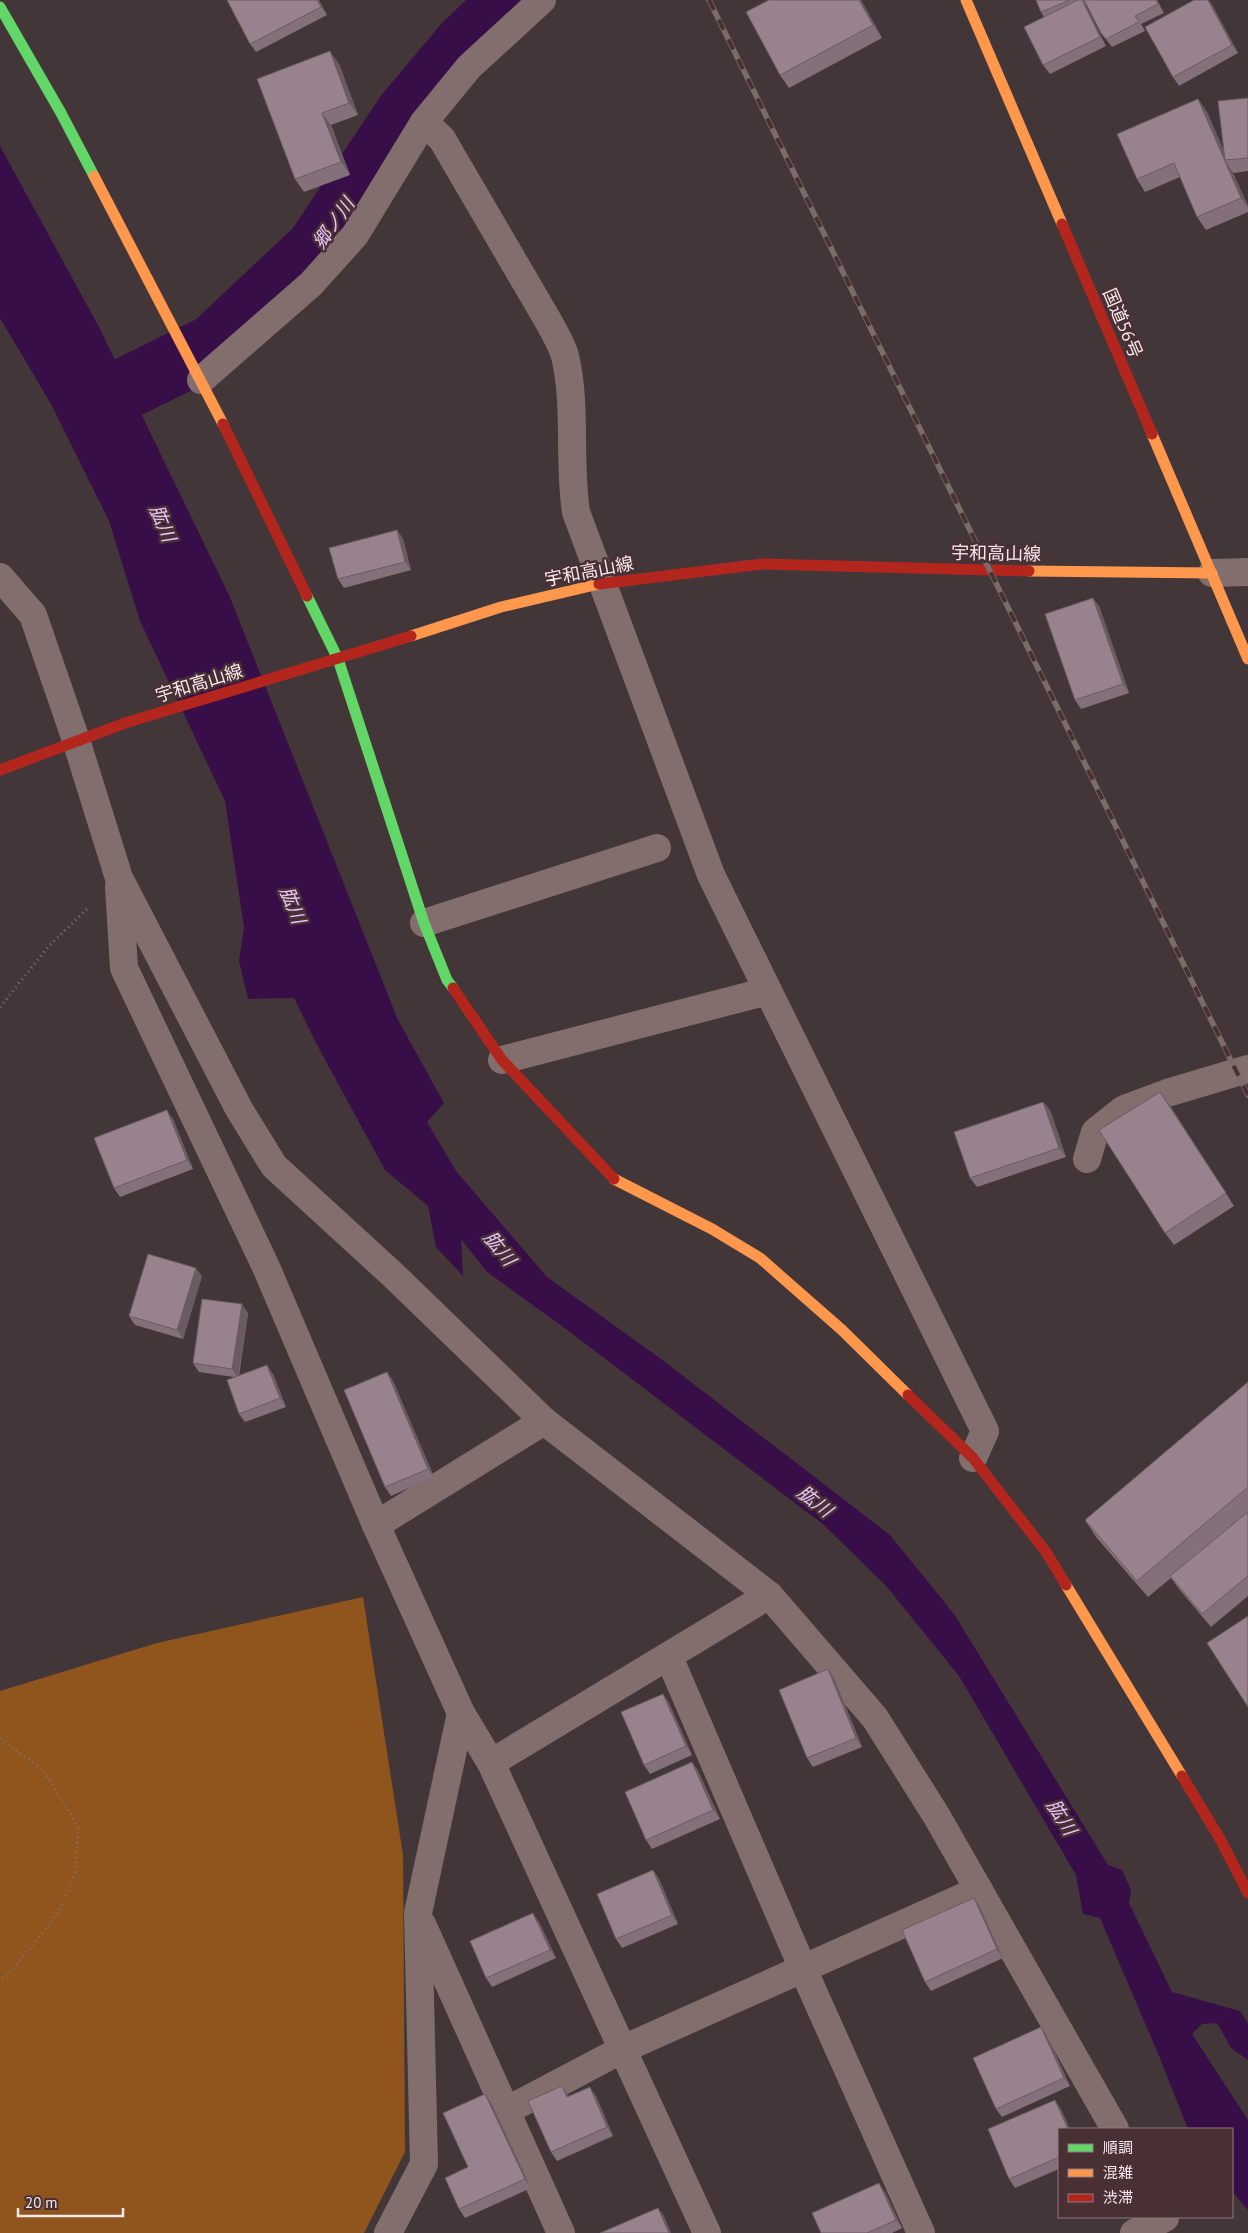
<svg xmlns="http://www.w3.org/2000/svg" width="1248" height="2233" viewBox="0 0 1248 2233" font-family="'PT Sans','Noto Sans JP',sans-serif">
<rect width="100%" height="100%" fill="#433638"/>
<!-- forest -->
<path fill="#8f551c" d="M363,1597L403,1855L405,2152L364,2233H0V1691L157,1643Z"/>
<!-- water -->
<path fill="#380e49" d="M0,146L99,327L229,595L398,1020L444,1103L427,1122L456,1171L547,1277L661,1359L890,1535L954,1614L1108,1865L1122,1870L1131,1890L1129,1903L1172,1992L1240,2011L1248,2023V2060L1231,2048L1217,2023L1202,2024L1192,2034L1248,2120V2210L1232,2191V2129H1188L1159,2056L1100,1918L1083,1914L1076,1875L959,1676L887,1587L824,1525L566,1329L487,1272L461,1239L463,1276L436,1247L428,1206L385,1170L316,1043L294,998L248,999L239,961L244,927L225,801L140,621L109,521L51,404L0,318Z"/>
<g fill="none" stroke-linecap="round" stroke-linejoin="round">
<!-- river -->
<path stroke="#380e49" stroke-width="62" d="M110,396L214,345L317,248L406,114L465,44L511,0"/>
<!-- path -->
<g stroke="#7f7270" stroke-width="3" stroke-dasharray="1 4" stroke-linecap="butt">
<path d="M0,1007L48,947L88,908"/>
<path d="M0,1739L42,1769L78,1826L76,1871L59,1912L8,1975L0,1980"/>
</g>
<!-- street -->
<g stroke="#826f6d" stroke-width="28">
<path d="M424,122L442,139L550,324C555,334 562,345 565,356C577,407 568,460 576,512L711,875L985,1431L973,1458"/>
<path d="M201,380L311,284L355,235L424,122L469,67L542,0"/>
<path d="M1212,573L1248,572"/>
<path d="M0,577L33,615L76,740L119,878L239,1109L274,1166L392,1274L544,1421L769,1595L875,1718L936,1815L1115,2129"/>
<path d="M119,887L124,968L266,1267L376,1525L461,1713L491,1763L707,2233"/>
<path d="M424,923L657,848"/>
<path d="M502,1060L768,991"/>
<path d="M1087,1159L1095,1132L1124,1109L1167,1093L1248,1069"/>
<path d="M376,1525L544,1421"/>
<path d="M669,1657L803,1969L921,2233"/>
<path d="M491,1763L769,1595"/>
<path d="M422,1924L561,2233"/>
<path d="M506,2111L623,2049L979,1890"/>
<path d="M388,2233L424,2164L418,1913L461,1713"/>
<path d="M1134,2233L1165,2218"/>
</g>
<!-- fast -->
<g stroke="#63d668" stroke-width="11">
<path d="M0,7L61,113L94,176"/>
<path d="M307,596L338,659L424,923L447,980L453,988"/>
</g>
<!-- slow -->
<g stroke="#ff974d" stroke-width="11">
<path d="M966,0L1062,224"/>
<path d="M94,176L223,424"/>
<path d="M1152,434L1248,659"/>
<path d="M1029,571L1212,573"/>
<path d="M411,636L501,607L599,584"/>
<path d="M614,1179L712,1229L760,1258L842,1330L908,1395"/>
<path d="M1066,1585L1182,1776"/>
</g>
<!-- jam -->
<g stroke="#b3261e" stroke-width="11">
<path d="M1062,224L1152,434"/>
<path d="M223,424L307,596"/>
<path d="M599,584L762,564L1029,571"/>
<path d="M0,770L125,723L411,636"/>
<path d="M453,988L502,1060L614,1179"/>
<path d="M908,1395L973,1458L1046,1552L1066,1585"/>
<path d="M1182,1776L1220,1839L1248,1893"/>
</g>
<!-- rail casing -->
<g stroke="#7a6c6b" stroke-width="5.5">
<path id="rail" d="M709,0L1248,1095"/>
</g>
<!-- rail -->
<use href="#rail" stroke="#493034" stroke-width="4" stroke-dasharray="11" stroke-linecap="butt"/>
</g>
<!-- wall -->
<g fill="#83707a">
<path d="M319,0L327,15L256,52L250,44Z"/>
<path d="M861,0L882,38L789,88L780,75Z"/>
<path d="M1036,0H1157L1164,13L1141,24L1145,31L1112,47L1101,33L1087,4L1085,5L1106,46L1050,74L1043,65L1044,17L1041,12Z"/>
<path d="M1211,3L1238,53L1179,86L1173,77Z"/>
<path d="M339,64L358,115L331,125L350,175L304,192L295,179Z"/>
<path d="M1248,98V171L1234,173L1232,171L1248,206V212L1206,230L1197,217L1180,177L1145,192L1137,179L1198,99L1207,112L1224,152Z"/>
<path d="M397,530L403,539L411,570L344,588L338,579Z"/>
<path d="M1099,606L1129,693L1081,709L1075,700Z"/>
<path d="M1043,1102L1050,1110L1066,1157L977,1187L970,1178Z"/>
<path d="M1169,1104L1234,1206L1174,1245L1165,1233Z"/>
<path d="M173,1119L193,1169L120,1197L114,1188Z"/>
<path d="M202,1276L183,1339L135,1325L129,1316Z"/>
<path d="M248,1313L239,1376L273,1374L286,1407L245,1422L239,1414L234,1377L199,1372L193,1363Z"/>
<path d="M387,1372L393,1381L434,1477L391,1496L385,1487Z"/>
<path d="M1248,1382V1596L1211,1627L1179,1589L1171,1578L1148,1597L1096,1537L1085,1520Z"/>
<path d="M834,1678L862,1747L813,1767L807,1758Z"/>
<path d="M663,1694L669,1703L692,1755L650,1774L644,1765Z"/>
<path d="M692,1762L698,1771L720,1819L652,1849L646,1840Z"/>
<path d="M653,1870L659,1879L678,1924L622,1948L616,1939Z"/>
<path d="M974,1898L980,1907L1003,1958L931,1991L925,1982Z"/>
<path d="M539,1922L556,1958L492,1987L486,1978Z"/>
<path d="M1047,2036L1070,2086L1002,2117L996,2109Z"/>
<path d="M485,2094L491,2102L531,2188L465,2218L459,2209Z"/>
<path d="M569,2096H596L613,2136L557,2161L551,2152Z"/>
<path d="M1061,2109L1059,2129V2169L1015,2188L1009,2179Z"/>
<path d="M885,2192L902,2228L892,2233H821Z"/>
</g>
<!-- shaded-wall -->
<g fill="#6a5b63">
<path d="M317,0H319L327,15L321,7Z"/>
<path d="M859,0H861L882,38L873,25Z"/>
<path d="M1082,0L1087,7L1106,46L1100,37Z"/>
<path d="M1156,0H1157L1164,13L1158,4Z"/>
<path d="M1208,0L1211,3L1238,53L1232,45Z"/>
<path d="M330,51L339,64L358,115L349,103Z"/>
<path d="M1198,99L1207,112L1228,160H1225L1232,171L1248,206V208L1241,198Z"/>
<path d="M322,113L331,125L350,175L341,162Z"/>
<path d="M397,530L403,539L411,570L405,562Z"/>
<path d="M1093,598L1099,606L1129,693L1123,684Z"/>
<path d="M1160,1092L1169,1104L1234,1206L1226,1193Z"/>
<path d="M1043,1102L1050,1110L1066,1157L1059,1148Z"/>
<path d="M167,1110L173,1119L193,1169L187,1160Z"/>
<path d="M196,1268L202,1276L183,1339L177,1330Z"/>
<path d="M242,1304L248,1313L238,1378L232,1369Z"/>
<path d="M267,1365L273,1374L286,1407L280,1398Z"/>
<path d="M387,1372L393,1381L434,1477L428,1469Z"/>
<path d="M828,1669L834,1678L862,1747L856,1738Z"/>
<path d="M663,1694L669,1703L692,1755L686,1746Z"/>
<path d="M692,1762L698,1771L720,1819L713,1810Z"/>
<path d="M653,1870L659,1879L678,1924L672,1915Z"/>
<path d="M974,1898L980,1907L1003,1958L997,1949Z"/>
<path d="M533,1913L539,1922L556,1958L550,1950Z"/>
<path d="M1041,2027L1047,2036L1070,2086L1064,2078Z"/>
<path d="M562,2086L568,2095L573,2105L567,2097Z"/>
<path d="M590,2087L596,2096L613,2136L607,2127Z"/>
<path d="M485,2094L491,2102L531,2188L525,2179Z"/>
<path d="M1055,2100L1061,2109L1070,2129H1068Z"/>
<path d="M879,2183L885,2192L902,2228L896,2220Z"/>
<path d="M658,2208L664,2216L671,2233H669Z"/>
</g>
<!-- building -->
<g fill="#98828e" stroke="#6a5b63">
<path d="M227,0H317L321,7L250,44Z"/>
<path d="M769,0H859L873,25L780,75L746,12Z"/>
<path d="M1036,0H1070L1041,12Z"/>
<path d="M1078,0H1082L1100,37L1043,65L1024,27Z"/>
<path d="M1084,0H1156L1158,4L1135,16L1139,22L1106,39L1101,33Z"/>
<path d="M1194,0H1208L1232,45L1173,77L1145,27Z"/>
<path d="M330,51L349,103L322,113L341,162L295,179L257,79Z"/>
<path d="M1248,98V158L1225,160L1218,101Z"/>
<path d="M1198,99L1241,198L1197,217L1174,163L1137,179L1117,134Z"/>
<path d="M397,530L405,562L338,579L329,548Z"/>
<path d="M1093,598L1123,684L1075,700L1045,614Z"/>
<path d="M1160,1092L1226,1193L1165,1233L1099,1130Z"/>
<path d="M1043,1102L1059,1148L970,1178L954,1132Z"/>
<path d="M167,1110L187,1160L114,1188L94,1138Z"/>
<path d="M148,1254L196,1268L177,1330L129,1316Z"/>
<path d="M202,1299L242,1304L232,1369L193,1363Z"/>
<path d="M267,1365L280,1398L239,1414L227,1380Z"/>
<path d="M387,1372L428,1469L385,1487L344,1390Z"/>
<path d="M1248,1382V1487L1137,1581L1085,1520Z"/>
<path d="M1248,1512V1576L1202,1614L1170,1576Z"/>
<path d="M1248,1616V1707L1207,1643Z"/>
<path d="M828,1669L856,1738L807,1758L779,1690Z"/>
<path d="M663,1694L686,1746L644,1765L621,1712Z"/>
<path d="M692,1762L713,1810L646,1840L625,1792Z"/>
<path d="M653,1870L672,1915L616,1939L597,1894Z"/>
<path d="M974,1898L997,1949L925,1982L902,1930Z"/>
<path d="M533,1913L550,1950L486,1978L470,1941Z"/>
<path d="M1041,2027L1064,2078L996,2109L973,2058Z"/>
<path d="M562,2086L567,2097L590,2087L607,2127L551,2152L528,2101Z"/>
<path d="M485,2094L525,2179L459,2209L445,2178L468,2167L443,2113Z"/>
<path d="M1055,2100L1068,2129H1059V2157L1009,2179L988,2129Z"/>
<path d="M879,2183L896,2220L867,2233H821L812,2213Z"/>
<path d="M658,2208L669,2233H600Z"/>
</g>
<g text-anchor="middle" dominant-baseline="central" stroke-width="5" stroke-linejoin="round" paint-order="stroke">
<!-- street labels -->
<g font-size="18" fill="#fae9ec" stroke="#493034">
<text transform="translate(1123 323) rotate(67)">国道56号</text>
<text transform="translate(996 553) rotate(1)">宇和高山線</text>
<text transform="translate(589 571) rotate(-11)">宇和高山線</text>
<text transform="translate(199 683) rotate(-17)">宇和高山線</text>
</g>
<!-- water labels -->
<g font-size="19" font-style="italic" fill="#e8c4fd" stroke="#493034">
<text transform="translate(333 223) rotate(-55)">郷ノ川</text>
<text transform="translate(163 523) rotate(67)">肱川</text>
<text transform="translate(293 905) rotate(68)">肱川</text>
<text transform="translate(500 1248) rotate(51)">肱川</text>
<text transform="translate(815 1501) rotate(38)">肱川</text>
<text transform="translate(1062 1817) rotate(58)">肱川</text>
</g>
</g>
<!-- legend -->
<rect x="1058" y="2128" width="175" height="90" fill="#493034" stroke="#907a7e"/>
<rect x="1068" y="2144" width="25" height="8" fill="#63d668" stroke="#907a7e"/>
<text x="1103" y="2153" font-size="15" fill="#fae9ec">順調</text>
<rect x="1068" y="2169" width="25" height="8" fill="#ff974d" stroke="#907a7e"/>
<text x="1103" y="2178" font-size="15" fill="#fae9ec">混雑</text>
<rect x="1068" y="2194" width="25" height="8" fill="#b3261e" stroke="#907a7e"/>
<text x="1103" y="2203" font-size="15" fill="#fae9ec">渋滞</text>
<!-- scale -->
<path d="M18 2208v8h105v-8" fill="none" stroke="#fae9ec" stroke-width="2.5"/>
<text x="25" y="2208" font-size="15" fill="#fae9ec" stroke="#493034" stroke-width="4" paint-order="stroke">20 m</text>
</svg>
